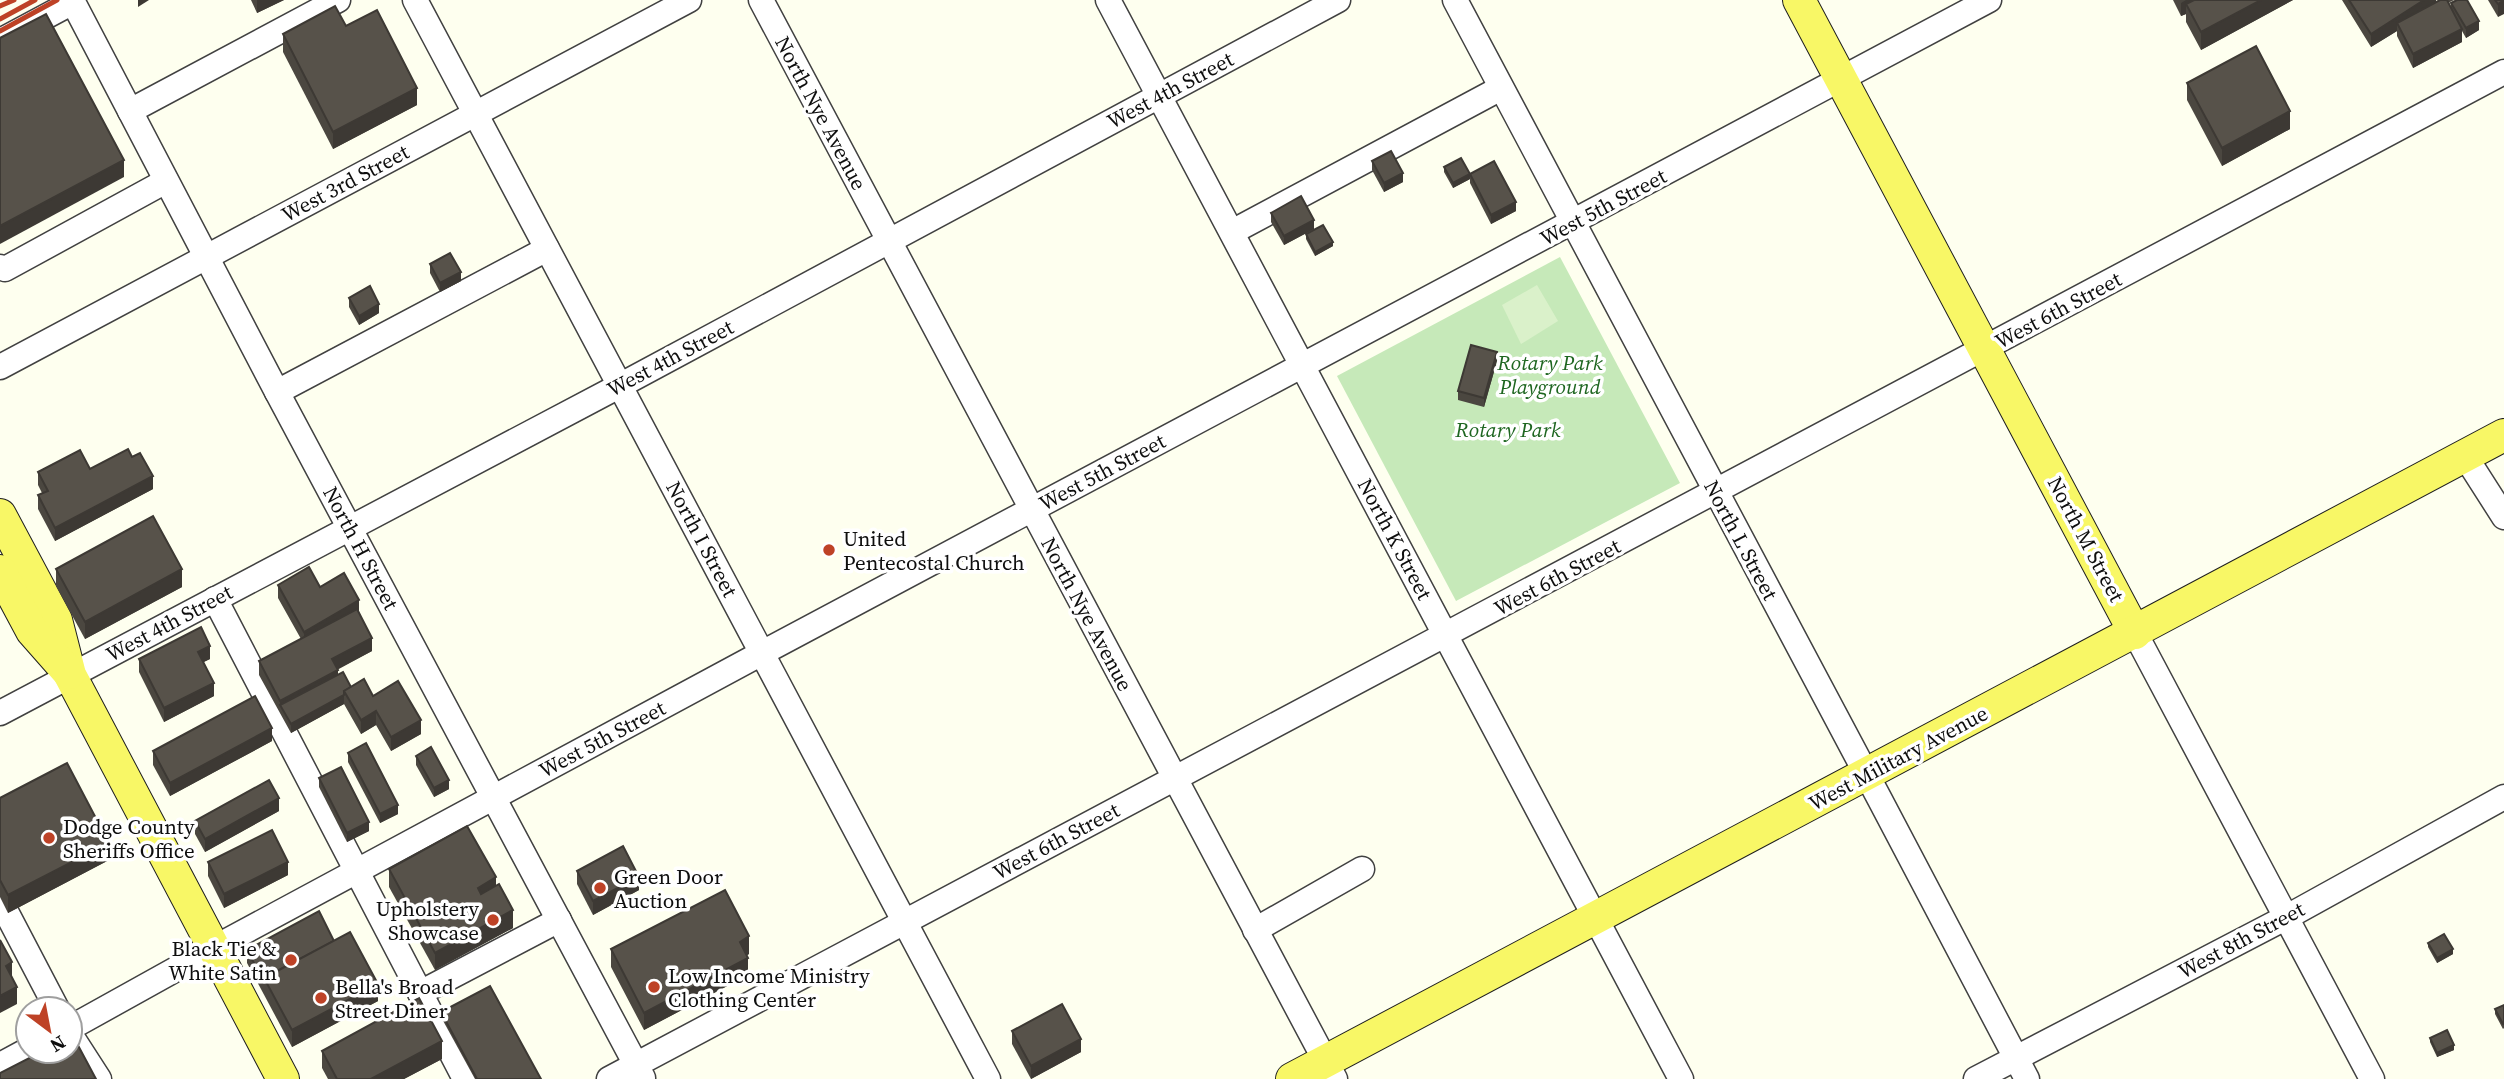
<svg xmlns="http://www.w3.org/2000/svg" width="2504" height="1079" viewBox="0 0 2504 1079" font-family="'Source Serif 4',serif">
<rect width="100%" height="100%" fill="#feffef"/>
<!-- green -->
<path fill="#c6e9b9" d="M1560,257L1680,483L1456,601L1337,376Z"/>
<!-- pitch -->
<path fill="#daf1ca" d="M1537,285L1558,321L1521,344L1502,305Z"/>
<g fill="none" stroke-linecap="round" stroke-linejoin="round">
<!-- minor casing -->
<g stroke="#414141" stroke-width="27">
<g id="minor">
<path d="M415,0L988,1079"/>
<path d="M761,0L1335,1079"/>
<path d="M1108,0L1681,1079"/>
<path d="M1455,0C1644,361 1839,718 2027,1079"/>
<path d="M0,41L73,2L277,392L643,1078"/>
<path d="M130,111L338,0"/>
<path d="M1232,232L1501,88"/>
<path d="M0,267L5,269L166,181"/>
<path d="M0,367L689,0"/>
<path d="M277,392L547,249"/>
<path d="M2465,456L2504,517"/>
<path d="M215,599L465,1079"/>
<path d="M2135,633L2372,1079"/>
<path d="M0,713L621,385L1338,0"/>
<path d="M0,900L57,1009"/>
<path d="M1255,930L1362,869"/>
<path d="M420,993L559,920"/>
<path d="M70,1028L214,948L762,653L1989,0"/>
<path d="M70,1034L99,1079"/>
<path d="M0,1065L28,1050"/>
<path d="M609,1079L2504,72"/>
<path d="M1976,1079L2287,917L2504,797"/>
</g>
</g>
<!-- major casing -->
<g stroke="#1f1f1f" stroke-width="34">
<g id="major">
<path d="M1799,0L2135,633"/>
<path d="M0,515L56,620L70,675L283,1079"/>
<path d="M0,571L32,631L69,673"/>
<path d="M1292,1079L2504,435"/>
</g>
</g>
<!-- minor -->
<use href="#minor" stroke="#fff" stroke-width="24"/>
<!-- major -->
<use href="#major" stroke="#f8f766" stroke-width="32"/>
<!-- rail -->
<g stroke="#be4226" stroke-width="5">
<path d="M0,6L14,0"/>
<path d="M0,19L35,0"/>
<path d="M0,31L57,0"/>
</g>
</g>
<!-- wall -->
<g fill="#4b4740">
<path d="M251,0H284L257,13Z"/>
<path d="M2173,0H2293L2201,50L2186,22V14L2181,16Z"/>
<path d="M2342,0H2436V2L2440,0H2454L2448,3L2451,9V3L2479,30L2466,38L2462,31V42L2413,68L2397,36V31L2371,47Z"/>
<path d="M2488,0H2504L2498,17Z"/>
<path d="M346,26L417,105L333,149L283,52V34Z"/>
<path d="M2187,83L2290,129L2222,166L2187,100Z"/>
<path d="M1372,161L1403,182L1384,192L1372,170Z"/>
<path d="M1444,167L1470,179L1453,188L1444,172Z"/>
<path d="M1470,174L1516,211L1491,224L1470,183Z"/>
<path d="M1271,213L1314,229L1284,245L1271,222Z"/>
<path d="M1306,234L1333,246L1315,256L1306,239Z"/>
<path d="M430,264L461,281L440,292L430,273Z"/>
<path d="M349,298L379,313L359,325L349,307Z"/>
<path d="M1497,361L1484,407L1458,400V391Z"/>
<path d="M132,457L153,489L55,541L38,509V495L42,493L38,485V472L90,469Z"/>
<path d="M56,569L182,587L85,639L56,586Z"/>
<path d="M278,585L320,587L359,613L372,651L337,670L338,674L351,687L373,696L421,734L391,751L376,725L361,734L344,704L291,733L259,675V661L301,639L278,598Z"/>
<path d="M139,659H210L203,662L214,696L164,722L139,672Z"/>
<path d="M272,741L170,796L153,765V751Z"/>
<path d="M348,753L398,814L380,823L348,762Z"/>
<path d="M416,756L449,789L434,797L416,765Z"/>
<path d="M319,778L369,831L347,842L319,787Z"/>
<path d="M0,798L109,860L8,913L0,897Z"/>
<path d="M279,811L205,852L195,834V821Z"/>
<path d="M208,862L288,875L224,908L208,876Z"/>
<path d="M389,869L496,886L513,928L435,970L389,887Z"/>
<path d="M577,871L639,890L593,915L577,884Z"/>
<path d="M334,941L378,1001L292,1047L247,963V950Z"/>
<path d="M2428,943L2453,954L2437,963L2428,947Z"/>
<path d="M611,949L749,954L747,955L748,975L644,1030L611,967Z"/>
<path d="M2504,1005V1028L2503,1029L2495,1014V1009Z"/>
<path d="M441,1012L541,1079H475L441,1017Z"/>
<path d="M1012,1031L1081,1052L1031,1079L1012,1044Z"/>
<path d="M2430,1038L2454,1050L2437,1057L2430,1042Z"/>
<path d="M322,1051L442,1059L404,1079H328L322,1068Z"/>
</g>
<!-- shaded-wall -->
<g fill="#3d3934">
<path d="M138,0H149L138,7Z"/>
<path d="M257,0H284L257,13Z"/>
<path d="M2186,0H2211L2186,4V14L2181,16V3Z"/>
<path d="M2261,0H2293L2201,50V32Z"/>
<path d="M2424,0H2436V6L2397,23V31L2371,47V34Z"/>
<path d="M2504,0V14L2498,17V4Z"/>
<path d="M2479,21V30L2466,38V28Z"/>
<path d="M2462,29V42L2413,68V54Z"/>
<path d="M417,88V105L333,149V132Z"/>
<path d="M2290,111V129L2222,166V148Z"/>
<path d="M124,160V177L0,244V226Z"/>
<path d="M1403,173V182L1384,192V183Z"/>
<path d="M1470,174V179L1453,188V183Z"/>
<path d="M1516,202V211L1491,224V215Z"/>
<path d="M1314,220V229L1284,245V236Z"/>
<path d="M1333,242V246L1315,256V252Z"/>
<path d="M461,272V281L440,292V283Z"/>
<path d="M379,304V313L359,325V316Z"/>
<path d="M1497,352V361L1484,407V398Z"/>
<path d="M153,476V489L55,541V528Z"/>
<path d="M182,569V587L85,639V622Z"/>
<path d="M359,600V614L304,645V632Z"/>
<path d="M372,638V651L332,672V659Z"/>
<path d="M210,646V659L198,665V652Z"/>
<path d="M338,670V683L280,705V701Z"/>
<path d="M214,683V696L164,722V708Z"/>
<path d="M344,695V704L291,733V724Z"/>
<path d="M376,711V725L361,734V720Z"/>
<path d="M421,720V734L391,751V737Z"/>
<path d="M272,728V741L170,796V783Z"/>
<path d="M449,780V789L434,797V788Z"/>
<path d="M279,798V811L205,852V839Z"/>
<path d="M398,805V814L380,823V814Z"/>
<path d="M369,822V831L347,842V833Z"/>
<path d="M109,843V860L8,913V895Z"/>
<path d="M288,862V875L224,908V894Z"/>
<path d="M496,877V895L478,905V888Z"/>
<path d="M639,877V890L593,915V901Z"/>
<path d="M513,910V928L435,970V953Z"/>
<path d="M749,936V954L740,959V942Z"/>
<path d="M2453,949V954L2437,963V958Z"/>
<path d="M748,958V975L644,1030V1013Z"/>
<path d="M12,962V980L6,966Z"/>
<path d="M378,984V1001L292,1047V1030Z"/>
<path d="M17,987V1004L0,1013V996Z"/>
<path d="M1081,1039V1052L1031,1079V1066Z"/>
<path d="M442,1041V1059L404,1079H371Z"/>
<path d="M2454,1045V1050L2437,1057V1053Z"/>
</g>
<!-- building -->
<g fill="#57524a" stroke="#3d3934" stroke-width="2">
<path d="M2194,0H2261L2201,32L2186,4Z"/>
<path d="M2349,0H2424L2371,34Z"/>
<path d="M2440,0H2447L2462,29L2413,54L2397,23Z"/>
<path d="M2457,0H2467L2479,21L2466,28L2451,3Z"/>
<path d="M2495,0H2504L2498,4Z"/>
<path d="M335,6L346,26L377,10L417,88L333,132L283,34Z"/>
<path d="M46,14L124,160L0,226V38Z"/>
<path d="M2256,46L2290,111L2222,148L2187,83Z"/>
<path d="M1391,151L1403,173L1384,183L1372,161Z"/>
<path d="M1461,158L1470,174L1453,183L1444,167Z"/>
<path d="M1494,161L1516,202L1491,215L1470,174Z"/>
<path d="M1301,196L1314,220L1284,236L1271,213Z"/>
<path d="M1323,225L1333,242L1315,252L1306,234Z"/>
<path d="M450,253L461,272L440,283L430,264Z"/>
<path d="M370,286L379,304L359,316L349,298Z"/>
<path d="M1471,345L1497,352L1484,398L1458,391Z"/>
<path d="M128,449L132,457L140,453L153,476L55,528L38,495L48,491L38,472L80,450L90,469Z"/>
<path d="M153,516L182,569L85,622L56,569Z"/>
<path d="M309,567L320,587L344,573L359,600L304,632L278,585Z"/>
<path d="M357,609L372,638L332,659L338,670L280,701L259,661Z"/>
<path d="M201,627L210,646L198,652L214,683L164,708L139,659Z"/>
<path d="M343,672L351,687L344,691V695L291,724L280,705Z"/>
<path d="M364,679L373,696L398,681L421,720L391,737L376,711L361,720L344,691Z"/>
<path d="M255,696L272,728L170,783L153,751Z"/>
<path d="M366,743L398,805L380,814L348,753Z"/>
<path d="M431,747L449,780L434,788L416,756Z"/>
<path d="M67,763L109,843L8,895L0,880V798Z"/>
<path d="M341,767L369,822L347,833L319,778Z"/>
<path d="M269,780L279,798L205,839L195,821Z"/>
<path d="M467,826L496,877L478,888L481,894L499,884L513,910L435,953L389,869Z"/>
<path d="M272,830L288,862L224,894L208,862Z"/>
<path d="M623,846L639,877L593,901L577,871Z"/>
<path d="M725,890L749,936L740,942L748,958L644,1013L611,949Z"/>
<path d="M319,911L334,941L264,978V982L247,950Z"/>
<path d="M350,932L378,984L292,1030L264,978Z"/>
<path d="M2444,934L2453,949L2437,958L2428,943Z"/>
<path d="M0,940L12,962L6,966L17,987L0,996Z"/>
<path d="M490,986L541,1079H477L441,1012Z"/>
<path d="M419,998L442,1041L371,1079H337L322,1051Z"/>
<path d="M1062,1004L1081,1039L1031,1066L1012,1031Z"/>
<path d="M2504,1005V1024H2503L2495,1009Z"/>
<path d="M2447,1030L2454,1045L2437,1053L2430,1038Z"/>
<path d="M73,1036L96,1079H0V1073L43,1051H70V1037Z"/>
</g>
<!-- markers -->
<g fill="#be4226" stroke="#fff" stroke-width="2.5">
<circle cx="829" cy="550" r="7"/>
<circle cx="49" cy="838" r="7"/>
<circle cx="600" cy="888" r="7"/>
<circle cx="493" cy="920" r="7"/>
<circle cx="291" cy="960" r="7"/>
<circle cx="654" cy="987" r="7"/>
<circle cx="321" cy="998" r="7"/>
</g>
<g text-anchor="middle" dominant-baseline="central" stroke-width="7" stroke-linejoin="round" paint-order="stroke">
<!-- street labels -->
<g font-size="21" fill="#0e0e0e" stroke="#fff">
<text transform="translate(1170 90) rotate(-28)">West 4th Street</text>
<text transform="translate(821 113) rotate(62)">North Nye Avenue</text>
<text transform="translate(345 183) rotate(-28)">West 3rd Street</text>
<text transform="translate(1603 207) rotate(-28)">West 5th Street</text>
<text transform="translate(2058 310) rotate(-28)">West 6th Street</text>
<text transform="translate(670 358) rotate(-28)">West 4th Street</text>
<text transform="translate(1102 472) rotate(-28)">West 5th Street</text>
<text transform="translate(702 539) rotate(62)">North I Street</text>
<text transform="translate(1395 539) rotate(62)">North K Street</text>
<text transform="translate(2086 539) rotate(62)">North M Street</text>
<text transform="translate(1741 540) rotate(62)">North L Street</text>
<text transform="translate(361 548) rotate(62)">North H Street</text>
<text transform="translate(1557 577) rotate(-28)">West 6th Street</text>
<text transform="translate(1087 614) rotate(62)">North Nye Avenue</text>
<text transform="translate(169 623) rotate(-28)">West 4th Street</text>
<text transform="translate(602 739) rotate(-28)">West 5th Street</text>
<text transform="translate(1898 758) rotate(-28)">West Military Avenue</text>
<text transform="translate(1056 841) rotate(-28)">West 6th Street</text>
<text transform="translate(2241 940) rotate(-28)">West 8th Street</text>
</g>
<!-- park labels -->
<g font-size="21" font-style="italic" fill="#1e6620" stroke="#fff">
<text x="1550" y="362">Rotary Park<tspan x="1550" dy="24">Playground</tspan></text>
<text x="1508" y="429">Rotary Park</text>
</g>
<!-- poi labels -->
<g font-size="21" fill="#0e0e0e" stroke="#fff" text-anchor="start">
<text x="843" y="538">United<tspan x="843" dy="24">Pentecostal Church</tspan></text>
<text x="63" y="826">Dodge County<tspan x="63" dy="24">Sheriffs Office</tspan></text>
<text x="614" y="876">Green Door<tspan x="614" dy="24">Auction</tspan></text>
<text x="479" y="908" text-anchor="end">Upholstery<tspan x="479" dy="24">Showcase</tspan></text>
<text x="277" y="948" text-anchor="end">Black Tie &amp;<tspan x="277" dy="24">White Satin</tspan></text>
<text x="668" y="975">Low Income Ministry<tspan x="668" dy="24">Clothing Center</tspan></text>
<text x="335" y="986">Bella's Broad<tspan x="335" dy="24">Street Diner</tspan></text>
</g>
</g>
<!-- north arrow -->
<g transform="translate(49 1030) rotate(148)"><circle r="33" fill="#ffffff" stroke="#9f9f9f" stroke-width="2"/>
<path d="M0-5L12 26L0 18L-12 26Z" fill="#be4226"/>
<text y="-10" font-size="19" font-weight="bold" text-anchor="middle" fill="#0e0e0e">N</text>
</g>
</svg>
